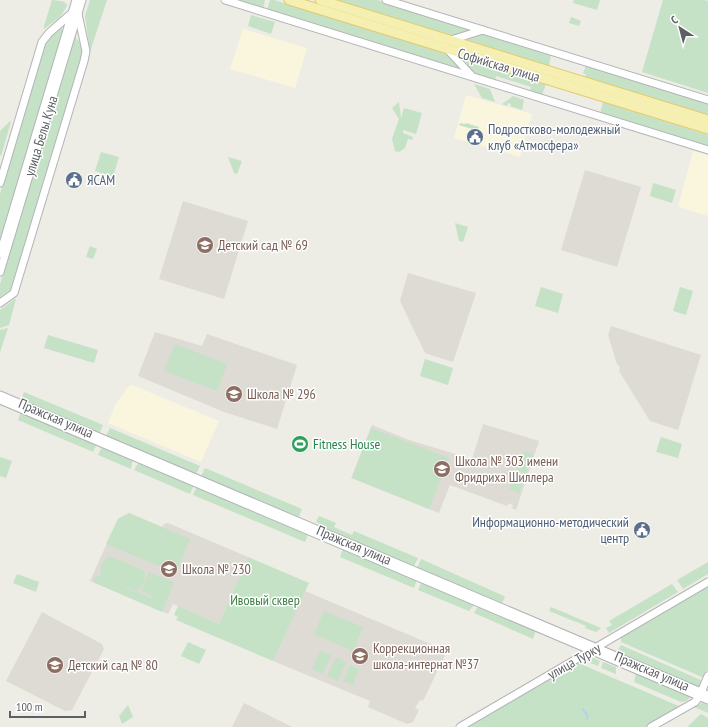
<svg xmlns="http://www.w3.org/2000/svg" width="708" height="727" viewBox="0 0 708 727" font-family="'PT Sans Narrow',sans-serif">
<rect width="100%" height="100%" fill="#edece5"/>
<!-- commercial -->
<g fill="#faf6de">
<path d="M243,29L307,48L295,88L230,69Z"/>
<path d="M466,95L532,114L520,157L454,138Z"/>
<path d="M693,151L708,155V216L678,207Z"/>
<path d="M132,385L219,421L201,462L108,423L115,405L127,388Z"/>
</g>
<!-- education -->
<g fill="#dddbd4">
<path d="M585,170L641,187L617,267L561,250Z"/>
<path d="M183,201L248,221L224,299L159,279Z"/>
<path d="M408,273L476,293L453,362L425,353L400,301Z"/>
<path d="M611,326L701,355L678,430L650,421L619,371L620,367L617,364L608,335Z"/>
<path d="M155,332L202,346L207,334L297,365L277,429L224,412L138,376Z"/>
<path d="M483,424L539,441L516,510L512,508L513,505L509,503L507,506L450,485L439,513L351,478L372,425L409,440L472,459Z"/>
<path d="M129,513L162,527L164,524L168,523L248,557L219,624L173,604L168,614L90,581L118,519Z"/>
<path d="M305,591L447,651L423,701L420,700L415,708L419,710L413,722L407,724L368,707L370,701L273,661Z"/>
<path d="M42,612L102,644L104,649L72,710L65,711L6,681Z"/>
<path d="M244,703L292,727H232Z"/>
</g>
<!-- green -->
<g fill="#c5e2c7">
<path d="M52,0C58,1 66,0 67,6L60,17L44,29V26Z"/>
<path d="M90,0H107L90,52L85,16Z"/>
<path d="M235,0H265L263,9Z"/>
<path d="M270,0H274L446,53L460,68L458,69L267,10Z"/>
<path d="M337,0H377L471,29V31L453,36L451,35Z"/>
<path d="M574,0H600L597,10L573,3Z"/>
<path d="M663,0H704L708,1V93L642,72Z"/>
<path d="M251,15L275,22L271,34L248,26Z"/>
<path d="M571,17L581,21L579,26L569,23Z"/>
<path d="M60,28L64,30L0,242V194L45,44L52,34Z"/>
<path d="M485,34L551,54L549,66L465,39Z"/>
<path d="M74,35L82,46V60L11,289L0,297V284Z"/>
<path d="M464,59L546,84L542,95L530,92L531,87L496,76L495,81L476,74L463,61Z"/>
<path d="M586,65L708,103V115L585,77L586,74H583Z"/>
<path d="M474,84L490,89L495,102L482,98Z"/>
<path d="M513,96L524,100L522,110L510,106L511,104L508,103L507,106L502,104Z"/>
<path d="M399,102L401,118L404,108L422,113L416,134L403,130V133L413,137L412,140L408,139L405,148L399,152L395,151L392,139L399,119L392,108Z"/>
<path d="M603,102L708,135V147L600,113Z"/>
<path d="M10,121L11,122L1,156L0,155V131Z"/>
<path d="M460,123L465,124L466,123L479,127L478,131L459,125Z"/>
<path d="M101,152L119,157L113,177L95,171Z"/>
<path d="M228,157L242,161L237,174L234,173Z"/>
<path d="M653,183L676,190L672,203L650,196Z"/>
<path d="M455,223L468,227L463,242L459,241Z"/>
<path d="M90,246L97,249L93,259L86,257Z"/>
<path d="M541,287L563,294L558,313L535,306Z"/>
<path d="M680,287L693,291L686,315L673,311Z"/>
<path d="M15,299H16L9,325L0,328V310Z"/>
<path d="M8,328L0,352V330Z"/>
<path d="M48,335L98,350L94,363L44,348Z"/>
<path d="M175,344L227,364L217,391L164,371Z"/>
<path d="M425,359L453,368L448,385L420,376Z"/>
<path d="M24,392L103,425L100,432L99,433L21,400Z"/>
<path d="M21,412L97,444L93,452L18,420Z"/>
<path d="M110,428L200,466L196,474L106,436Z"/>
<path d="M371,428L449,458L429,509L352,478Z"/>
<path d="M661,437L682,444L678,458L656,452Z"/>
<path d="M102,446L133,459L131,469L98,455Z"/>
<path d="M524,451L533,454L526,474L517,470Z"/>
<path d="M0,457L12,461L6,478L0,476Z"/>
<path d="M140,462L194,485L190,494L134,470L137,465Z"/>
<path d="M205,468L302,509L299,517L201,476Z"/>
<path d="M512,479L523,483L519,493L509,489Z"/>
<path d="M197,486L308,534L305,542L193,495Z"/>
<path d="M129,513L190,539L176,573L106,544L118,519Z"/>
<path d="M319,516L336,523L334,527L352,535L354,531L418,558L414,566L318,526L319,523L316,522Z"/>
<path d="M343,549L417,580L414,588L340,557Z"/>
<path d="M109,556L143,570C148,575 143,587 137,591L105,579L151,598L152,596L141,591L149,572L174,582L162,612L93,582L96,575L103,578C97,572 102,560 109,556Z"/>
<path d="M248,557L309,583L273,661L176,620L178,617L174,615L178,606L219,624Z"/>
<path d="M421,559L504,596L505,597L502,603L417,568Z"/>
<path d="M708,562V574L683,589L677,580Z"/>
<path d="M17,574L39,582L36,592L13,583Z"/>
<path d="M422,581L475,604L469,611L418,590Z"/>
<path d="M672,584L678,592L609,633L606,628L612,625L609,621Z"/>
<path d="M708,585V669L704,678L621,642V636Z"/>
<path d="M478,606L536,630L533,639L474,613Z"/>
<path d="M551,607L601,628L596,632L585,628L586,626L549,611Z"/>
<path d="M324,611L363,627L353,651L314,634Z"/>
<path d="M188,642L206,650L199,664L181,656Z"/>
<path d="M621,645L703,681L700,686H697L617,652Z"/>
<path d="M320,651L331,655L323,674L312,669Z"/>
<path d="M336,657L346,662L338,681L327,676Z"/>
<path d="M589,658H594L600,661L598,666L585,661Z"/>
<path d="M576,662L681,707L646,727H465Z"/>
<path d="M603,662L616,667V674L601,668Z"/>
<path d="M350,665L359,669L353,685L343,681Z"/>
<path d="M636,672L692,696L686,701L681,702L634,682Z"/>
<path d="M702,703L708,705V713L694,707Z"/>
<path d="M128,705L133,717L122,724L119,716Z"/>
<path d="M701,714L708,718V727H687Z"/>
</g>
<g fill="none" stroke-linecap="round" stroke-linejoin="round">
<!-- stream -->
<path stroke="#aed0f5" stroke-width="1.5" d="M583,709L588,717L587,719"/>
<!-- minor casing -->
<g stroke="#b2b4b8" stroke-width="9">
<g id="minor">
<path d="M225,0L708,150"/>
<path d="M386,0L708,100"/>
<path d="M451,40L483,30"/>
<path d="M447,49L471,75"/>
<path d="M0,183L42,42L49,33L72,13"/>
<path d="M0,254L76,0"/>
<path d="M0,272L82,0"/>
<path d="M0,303L14,293L84,61L86,51L78,14"/>
<path d="M0,395L708,695"/>
<path d="M0,400L708,700"/>
<path d="M460,727L708,582"/>
<path d="M651,727L695,702L699,697L708,676"/>
</g>
</g>
<!-- major casing -->
<g stroke="#e1ca6b" stroke-width="11">
<g id="major">
<path d="M289,0L708,129"/>
<path d="M320,0L708,120"/>
</g>
</g>
<!-- minor -->
<use href="#minor" stroke="#fff" stroke-width="7"/>
<!-- major -->
<use href="#major" stroke="#f5f0b2" stroke-width="9"/>
</g>
<!-- icons -->
<defs>
<g id="civic-disc" transform="scale(0.9)"><circle r="9.5" fill="#5c6f8a" stroke="#fff"/><path d="M-.6-6.5H3V-4.5H.6V-3L4-1V1h2V6H-6V1h2V-1L-.6-3ZM-1.2 2.5V6h2.4V2.5Z" fill="#fff"/></g>
<g id="school-disc" transform="scale(0.9)"><circle r="9.5" fill="#8d6e63" stroke="#fff"/><path d="M0-5L7-2L0 1L-7-2ZM-4 1L0 2.5L4 1V4Q0 6-4 4Z" fill="#fff"/></g>
<g id="stadium-disc" transform="scale(0.9)"><circle r="9.5" fill="#2e9e5b" stroke="#fff"/><path d="M0-5a6.5 5 0 1 0 0 10a6.5 5 0 1 0 0-10ZM-3.5-1.8h7v3.6h-7Z" fill="#fff"/></g>
</defs>
<g fill-rule="evenodd">
<use href="#civic-disc" x="475" y="137"/>
<use href="#civic-disc" x="74" y="180"/>
<use href="#school-disc" x="205" y="245"/>
<use href="#school-disc" x="234" y="394"/>
<use href="#stadium-disc" x="300" y="444"/>
<use href="#school-disc" x="442" y="469"/>
<use href="#civic-disc" x="642" y="530"/>
<use href="#school-disc" x="169" y="569"/>
<use href="#school-disc" x="360" y="656"/>
<use href="#school-disc" x="55" y="665"/>
</g>
<g text-anchor="middle" dominant-baseline="central" stroke-width="3" stroke-linejoin="round" paint-order="stroke">
<!-- street labels -->
<g font-size="14" fill="#5d5f64" stroke="#fff">
<text transform="translate(499 65) rotate(17)">Софийская улица</text>
<text transform="translate(41 136) rotate(-73)">улица Белы Куна</text>
<text transform="translate(56 418) rotate(23)">Пражская улица</text>
<text transform="translate(354 545) rotate(23)">Пражская улица</text>
<text transform="translate(574 661) rotate(-30)">улица Турку</text>
<text transform="translate(652 671) rotate(23)">Пражская улица</text>
</g>
<!-- service labels -->
<g font-size="14" fill="#4e5e75" stroke="#fff" text-anchor="start">
<text x="488" y="129">Подростково-молодежный<tspan x="488" dy="16">клуб «Атмосфера»</tspan></text>
<text x="87" y="180">ЯСАМ</text>
<text x="629" y="522" text-anchor="end">Информационно-методический<tspan x="629" dy="16">центр</tspan></text>
</g>
<!-- education labels -->
<g font-size="14" fill="#785e54" stroke="#fff" text-anchor="start">
<text x="218" y="245">Детский сад № 69</text>
<text x="247" y="394">Школа № 296</text>
<text x="455" y="461">Школа № 303 имени<tspan x="455" dy="16">Фридриха Шиллера</tspan></text>
<text x="182" y="569">Школа № 230</text>
<text x="373" y="648">Коррекционная<tspan x="373" dy="16">школа-интернат №37</tspan></text>
<text x="68" y="665">Детский сад № 80</text>
</g>
<!-- leisure labels -->
<g font-size="14" fill="#27864d" stroke="#fff" text-anchor="start">
<text x="313" y="444">Fitness House</text>
</g>
<!-- park labels -->
<g font-size="14" fill="#408048" stroke="#fff">
<text x="265" y="600">Ивовый сквер</text>
</g>
</g>
<!-- north arrow -->
<g transform="translate(680 28) rotate(324)" stroke="#ffffff" stroke-width="3" paint-order="stroke">
<path d="M0-3L7 15L0 10L-7 15Z" fill="#5d5f64"/>
<text y="-6" font-size="11" font-weight="bold" text-anchor="middle" fill="#5d5f64">С</text>
</g>
<!-- scale -->
<path d="M10 711v6h75v-6" fill="none" stroke="#5d5f64" stroke-width="2"/>
<text x="16" y="711" font-size="12" fill="#5d5f64" stroke="#ffffff" stroke-width="3" paint-order="stroke">100 m</text>
</svg>
